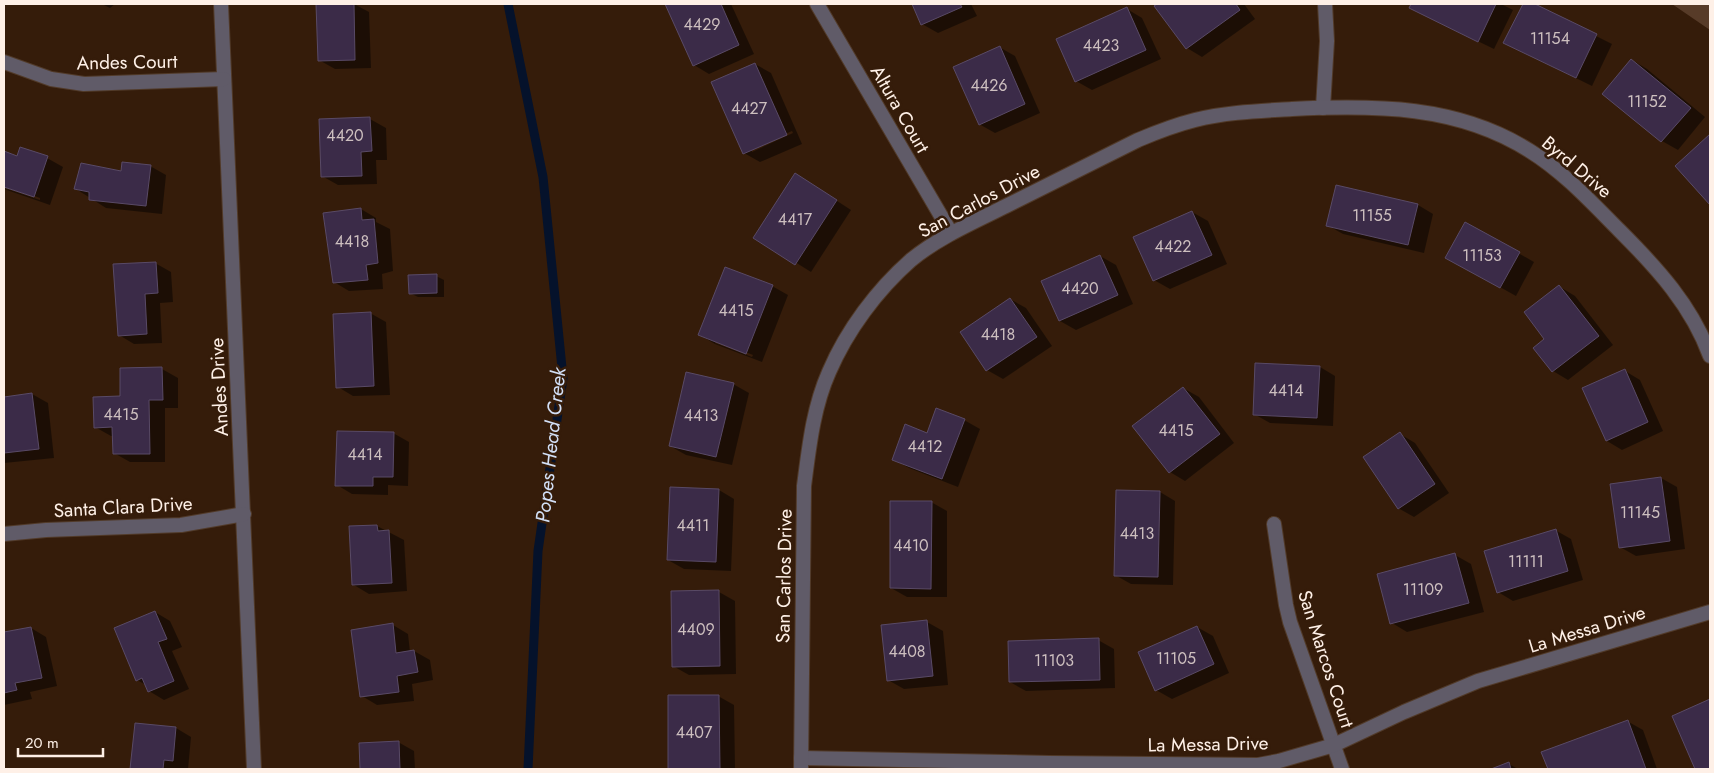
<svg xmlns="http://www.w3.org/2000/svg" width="1714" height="773" viewBox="0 0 1714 773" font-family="Jost,sans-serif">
<rect width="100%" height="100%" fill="#351c0a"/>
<!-- green -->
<path fill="#573b28" d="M1672,4H1710V30Z"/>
<!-- shadow -->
<g fill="#0007" fill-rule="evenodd">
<path d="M102,4H115L110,8Z"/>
<path d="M318,4H354L369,12L371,68L335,69L319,60Z"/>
<path d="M666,4H731L754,54L709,74L694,65Z"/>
<path d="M913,4H971L977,16L938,33L922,24Z"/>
<path d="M1159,4H1244L1255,19L1202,57L1187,48L1156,6Z"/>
<path d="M1412,4H1501L1513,10L1494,49L1426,16L1411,7Z"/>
<path d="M1524,4H1532L1612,44L1592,86L1505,43Z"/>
<path d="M1127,9L1142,18L1161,59L1092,90L1076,81Z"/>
<path d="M999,47L1015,56L1040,113L995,133L979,124Z"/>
<path d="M1632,60L1647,69L1705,117L1678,150L1662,141L1604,93Z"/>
<path d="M755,64L771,73L802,144L760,162L744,153ZM792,131L793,133L752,152V149Z"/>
<path d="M370,119L386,128L387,160H376L377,184L338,185L322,176Z"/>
<path d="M1710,136V203L1677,166Z"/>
<path d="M4,152L18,157L47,158L63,167L50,205L4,189V188L40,200V198L4,185Z"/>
<path d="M150,166L166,175L162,214L106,208L76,189L122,172Z"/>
<path d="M811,184L851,210L811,272L755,237Z"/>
<path d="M1418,205L1433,214L1424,253L1343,234L1327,225Z"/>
<path d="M361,209L376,218V222L390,229L393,271L382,274L383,289L349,291L334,282Z"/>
<path d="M1192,212L1208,221L1227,264L1170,289L1154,280Z"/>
<path d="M1465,223L1534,262L1516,296L1446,257Z"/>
<path d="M1100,256L1116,265L1133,304L1076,330L1060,321L1043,281Z"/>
<path d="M155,263L171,272L173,302L160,303L162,343L134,344L119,335Z"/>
<path d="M436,276L444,280V297H418L410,293Z"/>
<path d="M772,286L788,295L762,362L715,344L700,335ZM715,340L753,355L752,357L715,343Z"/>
<path d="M1560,287L1575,296L1613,345L1568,380L1553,371L1546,339Z"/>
<path d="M1010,299L1026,308L1052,346L1003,379L987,370Z"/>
<path d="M370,313L386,322L390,395L353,396L338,387Z"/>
<path d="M1320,367L1335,376L1333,426L1270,423L1254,414Z"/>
<path d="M162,369L178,378V408H165V462H130L114,453V436H111L95,427L121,398Z"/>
<path d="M1625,371L1640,380L1663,431L1622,450L1607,441Z"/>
<path d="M733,384L749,393L732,465L686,455L670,446Z"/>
<path d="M1183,388L1199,397L1234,443L1185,481L1170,472Z"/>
<path d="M32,394L48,403L54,458L4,463V398Z"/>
<path d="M964,420L980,429L958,487L909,468L893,459Z"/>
<path d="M393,433L409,442L408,486L388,485V495L352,494L337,485Z"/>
<path d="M1400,434L1415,443L1449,493L1414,517L1398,508Z"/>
<path d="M1661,478L1677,487L1685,549L1636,556L1620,547Z"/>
<path d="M719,490L734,499L731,571L684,569L668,560Z"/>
<path d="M1160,492L1175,501L1173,585L1131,584L1115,575Z"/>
<path d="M931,502L947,511V597H907L891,588Z"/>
<path d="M377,526L404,540L407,591L369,594L354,585Z"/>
<path d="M1555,530L1571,539L1583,580L1513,601L1498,592Z"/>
<path d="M1455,555L1471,564L1484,612L1407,632L1392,623Z"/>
<path d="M672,592H719L735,601L736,674L689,675L673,666Z"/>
<path d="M155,612L170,621L182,647L172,651L189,689L164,700L149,691L146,685L137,680Z"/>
<path d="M927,622L943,631L948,685L904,689L888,680Z"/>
<path d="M393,625L408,634L410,652L414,651L430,660L433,680L412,684L414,701L377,705L362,696Z"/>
<path d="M1197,627L1213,636L1229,673L1172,699L1156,690Z"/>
<path d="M31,628L46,637L57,686L30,692L32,699L4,705V634Z"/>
<path d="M1098,640L1114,649L1115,688L1026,691L1010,682Z"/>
<path d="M669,696H718L734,705L735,769H670Z"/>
<path d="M1710,700V769H1697L1673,717Z"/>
<path d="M1627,721L1643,730L1657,769H1549L1543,753Z"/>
<path d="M136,724L176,728L191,737L188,769H132Z"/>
<path d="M398,742L414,751L415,769H361L360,744Z"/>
<path d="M1509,764L1518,769H1494Z"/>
</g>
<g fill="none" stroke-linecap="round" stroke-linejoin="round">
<!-- stream -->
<path stroke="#05122b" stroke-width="9" d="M508,4L543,177L563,378L538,551L528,769"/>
</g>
<!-- building -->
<g fill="#3b2b48" stroke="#594a66">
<path d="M316,4H354L355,60L318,61Z"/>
<path d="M665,4H721L739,45L693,66Z"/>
<path d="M912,4H960L962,7L921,25Z"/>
<path d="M1157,4H1236L1240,10L1186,49L1154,6Z"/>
<path d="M1411,4H1496L1478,42L1409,8Z"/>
<path d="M1523,4H1535L1597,34L1576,78L1503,43Z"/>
<path d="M1127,7L1146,50L1075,82L1056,39Z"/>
<path d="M1000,46L1025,104L979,125L953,67Z"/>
<path d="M1631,59L1691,108L1661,142L1602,94Z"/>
<path d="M755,63L787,135L743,154L711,82Z"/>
<path d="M370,117L372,151L361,152L362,176L321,177L319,119Z"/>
<path d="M1710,134V205L1675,166Z"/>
<path d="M20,147L48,156L34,197L4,187V151L17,156Z"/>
<path d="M122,162L151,165L146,206L89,200V192L74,189L81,163L121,171Z"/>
<path d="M795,173L837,200L795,265L753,238Z"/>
<path d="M1336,185L1418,204L1408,245L1326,226Z"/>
<path d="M361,208L362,220L374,219L378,263L366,265L368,280L333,283L323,213Z"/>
<path d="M1192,211L1212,255L1153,281L1133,237Z"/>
<path d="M1465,222L1520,252L1500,288L1445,258Z"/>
<path d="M1100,255L1118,295L1059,321L1041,281Z"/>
<path d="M156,262L158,293L145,294L147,334L118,336L113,264Z"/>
<path d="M725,267L773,285L746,354L698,335Z"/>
<path d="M437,274V293L409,294L408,275Z"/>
<path d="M1559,285L1599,336L1552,372L1533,348L1544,339L1524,312Z"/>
<path d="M1010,298L1037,337L986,371L960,332Z"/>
<path d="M371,312L374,386L336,388L333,314Z"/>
<path d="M1255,363L1320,366L1317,418L1253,415Z"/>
<path d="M162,367L163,400H149L150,454H113L112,427L94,428L93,397L120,396V368Z"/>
<path d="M1625,369L1648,422L1606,441L1582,388Z"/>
<path d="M686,372L734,383L716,457L669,446Z"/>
<path d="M1183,387L1220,434L1169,473L1132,426Z"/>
<path d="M32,393L39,449L4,453V397Z"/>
<path d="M936,408L965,419L942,479L892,460L905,424L927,433Z"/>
<path d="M337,431L394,432L393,477H373V486H335Z"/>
<path d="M1400,432L1435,484L1398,509L1363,457Z"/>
<path d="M1661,477L1670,541L1619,548L1610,484Z"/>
<path d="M670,487L719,489L716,562L667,560Z"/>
<path d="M1116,490L1160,491L1158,577L1114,576Z"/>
<path d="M890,501H932L931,589L890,588Z"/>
<path d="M377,525L378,531L389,530L392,583L352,585L349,526Z"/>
<path d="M1556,529L1568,571L1497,593L1484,551Z"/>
<path d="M1455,553L1469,603L1390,624L1377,574Z"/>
<path d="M719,590L720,666L672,667L671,591Z"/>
<path d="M155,611L167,639L158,642L174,681L148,692L142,678L136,681L114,628Z"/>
<path d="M927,620L933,676L887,681L881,625Z"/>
<path d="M393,623L396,653L414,650L418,672L397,676L399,692L360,697L351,630Z"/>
<path d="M1197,626L1214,664L1155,691L1138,652Z"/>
<path d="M31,627L42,678L15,683L17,690L4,693V632Z"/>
<path d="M1099,638L1100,680L1009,682L1008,641Z"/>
<path d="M668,695H719L720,769H668Z"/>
<path d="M1710,699V769H1695L1672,716Z"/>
<path d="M1628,720L1646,769H1548L1541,752Z"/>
<path d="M135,723L176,727L173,761L164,760L163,769H130Z"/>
<path d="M399,741L400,769H360L359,743Z"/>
<path d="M1509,762L1511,769H1491Z"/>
</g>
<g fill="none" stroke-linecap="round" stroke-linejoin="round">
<!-- minor casing -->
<g stroke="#513a29" stroke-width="16">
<g id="minor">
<path d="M221,4L254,769"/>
<path d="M817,4L951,233"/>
<path d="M4,62L51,79L84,84L224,79"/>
<path d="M1323,108L1327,41L1325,4"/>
<path d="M1274,524L1286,605L1290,622L1342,769"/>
<path d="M4,534L46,530L181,525L244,514"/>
<path d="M801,758L1050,763L1258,765L1279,761L1334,745L1404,712L1478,681L1710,612"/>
<path d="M801,769L804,486C809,448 813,408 829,372C847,330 877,290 911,260C939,237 974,222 1006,206C1050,184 1094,162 1138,140C1157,132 1175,125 1195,120C1227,112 1260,111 1292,109C1375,105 1458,105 1530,151C1564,172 1592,203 1620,231C1657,268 1692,306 1710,356"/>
</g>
</g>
<!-- minor -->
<use href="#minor" stroke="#605b68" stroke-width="14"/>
</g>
<g text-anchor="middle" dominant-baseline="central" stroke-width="5" stroke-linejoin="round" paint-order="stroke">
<!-- number labels -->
<g font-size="16" fill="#cdbfbf">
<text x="702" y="24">4429</text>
<text x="1550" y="38">11154</text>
<text x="1101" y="45">4423</text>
<text x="989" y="85">4426</text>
<text x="1647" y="101">11152</text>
<text x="749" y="108">4427</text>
<text x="345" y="135">4420</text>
<text x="1372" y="215">11155</text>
<text x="795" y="219">4417</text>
<text x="352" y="241">4418</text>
<text x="1173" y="246">4422</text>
<text x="1482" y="255">11153</text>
<text x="1080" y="288">4420</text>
<text x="736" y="310">4415</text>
<text x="998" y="334">4418</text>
<text x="1286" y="390">4414</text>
<text x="121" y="414">4415</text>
<text x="701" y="415">4413</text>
<text x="1176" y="430">4415</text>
<text x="925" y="446">4412</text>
<text x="365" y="454">4414</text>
<text x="1640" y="512">11145</text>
<text x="693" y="525">4411</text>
<text x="1137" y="533">4413</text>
<text x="911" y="545">4410</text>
<text x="1526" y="561">11111</text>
<text x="1423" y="589">11109</text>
<text x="696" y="629">4409</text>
<text x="907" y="651">4408</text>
<text x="1176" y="658">11105</text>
<text x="1054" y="660">11103</text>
<text x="694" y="732">4407</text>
</g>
<!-- street labels -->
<g font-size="19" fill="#fef0e7" stroke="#351c0a">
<text transform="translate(127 62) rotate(-1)">Andes Court</text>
<text transform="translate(900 109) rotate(60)">Altura Court</text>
<text transform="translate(1577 167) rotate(40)">Byrd Drive</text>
<text transform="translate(979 201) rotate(-28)">San Carlos Drive</text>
<text transform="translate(219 387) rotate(-93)">Andes Drive</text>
<text transform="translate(123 507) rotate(-3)">Santa Clara Drive</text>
<text transform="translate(784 576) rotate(-89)">San Carlos Drive</text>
<text transform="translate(1587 629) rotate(-17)">La Messa Drive</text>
<text transform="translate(1326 659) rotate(72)">San Marcos Court</text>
<text transform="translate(1208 744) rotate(-1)">La Messa Drive</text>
</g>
<!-- water labels -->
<g font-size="20" font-style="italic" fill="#d2dff6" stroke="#351c0a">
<text transform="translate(551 445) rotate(-84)">Popes Head Creek</text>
</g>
</g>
<!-- border -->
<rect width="1714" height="773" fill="none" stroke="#fef0e7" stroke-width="10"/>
<!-- scale -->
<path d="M18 748v8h85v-8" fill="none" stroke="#fef0e7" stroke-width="2.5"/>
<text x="25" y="748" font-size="15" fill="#fef0e7" stroke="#351c0a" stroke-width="4" paint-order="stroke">20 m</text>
</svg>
